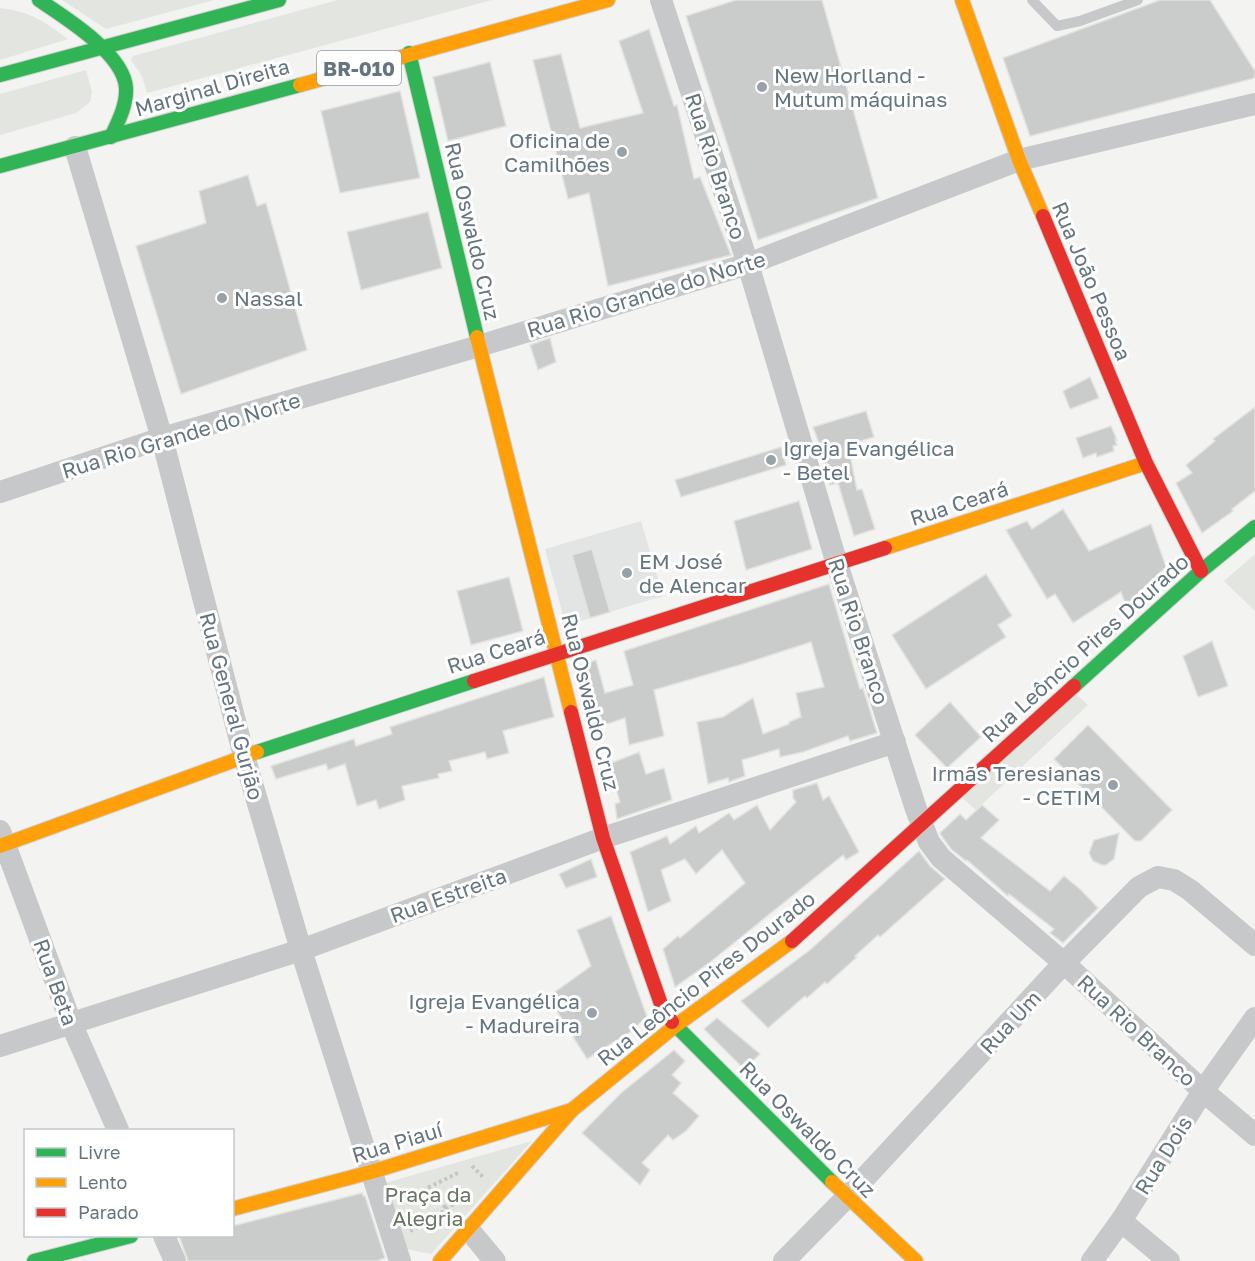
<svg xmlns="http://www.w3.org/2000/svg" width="1255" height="1261" viewBox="0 0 1255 1261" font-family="'Golos Text',sans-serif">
<rect width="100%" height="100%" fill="#f3f3f1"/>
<!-- built -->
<path fill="#e3e4e4" d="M641,521L663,596L610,612L592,550L573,555L590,618L566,626L545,549Z"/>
<!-- green -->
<g fill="#e2e5e0">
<path d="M62,0H214L106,29Z"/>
<path d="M338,0H492L147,93L142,76L131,60L133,56Z"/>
<path d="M0,8C29,11 45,22 68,39L0,60Z"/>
<path d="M86,70L92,92L90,102L76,113L0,135V94Z"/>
<path d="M1255,554V611L1224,581Z"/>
<path d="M1073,691L1088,705L976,810L959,795Z"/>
<path d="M532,1141L431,1254L406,1249L385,1183Z"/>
</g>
<!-- building -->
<g fill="#cacbcb" stroke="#e2e2e1" stroke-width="1.5">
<path d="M736,0H822L878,198L758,240L686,16Z"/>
<path d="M1160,0H1210L1255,71V78L1030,136L1003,58Z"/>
<path d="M649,29L674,106L677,105L694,179L700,177L731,255L608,286L589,193L568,199L533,60L561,54L580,128L643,113L619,41Z"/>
<path d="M490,62L506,126L448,141L433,77Z"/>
<path d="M400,91L420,178L340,193L321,111Z"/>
<path d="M248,175L257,206L266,203L307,350L181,394L136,246L206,223L199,191Z"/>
<path d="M428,212L442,268L361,290L347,232Z"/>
<path d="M550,338L556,362L538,370L530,345Z"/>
<path d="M1090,377L1099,398L1070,409L1063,391Z"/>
<path d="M1255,407V491L1232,509L1233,511L1202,533L1176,483L1192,473L1186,465L1215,441L1213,439Z"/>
<path d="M866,411L874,437L848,445L857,490L862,489L875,529L854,536L838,483L830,485L822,458L824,457L813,427Z"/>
<path d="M1111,426L1117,440H1115L1117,445L1113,446L1114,451L1097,457L1096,453L1083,458L1076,438Z"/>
<path d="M781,447L786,465L681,497L675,480Z"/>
<path d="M799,501L812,549L746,570L734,521Z"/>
<path d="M1063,509L1089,551L1151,524L1166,567L1126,606L1121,592L1073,623L1055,594L1047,599L1006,530L1027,521L1032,529Z"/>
<path d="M592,549L610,612L590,618L572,555Z"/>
<path d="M986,574L1012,616L998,625L1006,637L926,689L892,635Z"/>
<path d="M509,577L523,631L471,645L457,591Z"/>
<path d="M829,584L860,689L863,688L877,733L850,741L848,736L803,752L780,757L779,749L742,760L745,776L729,782L728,778L708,784L697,722L723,717L753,698L763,734L789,724V722L801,717L796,693L824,687L811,642L743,664L654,690L664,736L629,745L625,718L598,727L587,695L586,696L578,666L596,660L605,693L633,685L624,651Z"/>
<path d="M1212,641L1228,686L1198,697L1183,656Z"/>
<path d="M544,677L554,717L503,731L509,753L487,759L485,752L449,761L452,771L438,774L439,778L402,786L405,800L379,809L376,800L357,806L345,764L328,770L326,764L276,779L271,766L354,739L356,746L392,734L390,727Z"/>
<path d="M950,702L981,737L947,768L915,735Z"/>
<path d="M1088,725L1172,810L1141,841H1135L1054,759Z"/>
<path d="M639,752L646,774L664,768L672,800L617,819L615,804L620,802L609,764Z"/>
<path d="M817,783L823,800L829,796L859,852L846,860L843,855L709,963L675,987L663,949L678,936L680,938L745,883L722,850L696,874L685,859L661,870L671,901L648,912L630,852L667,836L670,844L696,826L699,833L729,813L734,820L757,805L770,830L796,802L793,798V790Z"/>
<path d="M982,805L999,820L981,838L1050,891L1064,876L1081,890L1098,908L1063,943L1050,933L1054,929L1009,894L1008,896L967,860L966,861L951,849L941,835L940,833L960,814L966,820Z"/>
<path d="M1119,833L1114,859L1106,865H1102L1093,861L1089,853L1094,840Z"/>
<path d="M919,851L930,866L945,879L880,937L878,935L855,956L857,957L827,984L825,982L807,998L805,996L768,1028L741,1001L810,950Z"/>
<path d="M591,859L597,877L566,888L559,874Z"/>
<path d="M611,916L647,1017L634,1028L635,1029L587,1059L548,997L591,966L577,930Z"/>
<path d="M717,1018L760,1054L744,1069L704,1029Z"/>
<path d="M674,1050L685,1061L672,1075L681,1083L673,1093L699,1116L686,1131L673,1140L668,1135L642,1163L650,1170L640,1185L582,1133L620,1094Z"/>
<path d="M362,1193L363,1196H365L385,1258L377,1261H188L179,1236H232V1226Z"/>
</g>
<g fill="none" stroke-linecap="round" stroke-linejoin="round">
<!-- fast casing -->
<g stroke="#d0d0d0" stroke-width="16">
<g id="fast">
<path d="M39,0C66,18 124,54 126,88C127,105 118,122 111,137"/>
<path d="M409,53L477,337"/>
<path d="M0,75L279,0"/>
<path d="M0,166L300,85"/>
<path d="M1074,686L1201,571L1255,527"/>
<path d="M257,752L474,681"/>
<path d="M672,1022L832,1182"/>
<path d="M34,1261L131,1236"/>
</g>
</g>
<!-- slow casing -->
<g stroke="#d0d0d0" stroke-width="16">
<g id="slow">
<path d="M962,0L1019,160L1043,216"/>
<path d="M300,85L608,0"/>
<path d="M477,337L571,712"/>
<path d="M885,548L1146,463"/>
<path d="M0,846L257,752"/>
<path d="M832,1182L916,1261"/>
<path d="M232,1209L371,1172L572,1110"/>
<path d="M440,1261L572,1110L675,1026L792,941"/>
</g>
</g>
<!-- jam casing -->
<g stroke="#d0d0d0" stroke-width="16">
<g id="jam">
<path d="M1043,216L1146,463L1201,571"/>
<path d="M474,681L885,548"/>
<path d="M571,712L603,838L662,1007L672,1022"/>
<path d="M792,941L1074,686"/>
</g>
</g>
<!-- path -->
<g stroke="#c5c6c6" stroke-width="4" stroke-dasharray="3 3" stroke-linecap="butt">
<path d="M472,1166L484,1178"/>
<path d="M427,1188L447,1209"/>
<path d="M402,1202L427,1188L458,1173"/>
<path d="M410,1231L432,1220L461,1198"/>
</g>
<!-- lane -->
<path stroke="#c7c8c9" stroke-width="10" d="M1032,0L1057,26L1080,21L1138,0"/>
<!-- street -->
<g stroke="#c7c8c9" stroke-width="22">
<path d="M661,0L748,264L837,564L916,809L929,842L941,858L1064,963L1203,1091L1255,1135"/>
<path d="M75,147L162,438L244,756L301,950L400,1261"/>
<path d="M0,492L162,438L479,346L748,264L1019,160L1255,104"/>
<path d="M0,831L71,1023L118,1130"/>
<path d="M0,1046L301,950L603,838L895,742"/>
<path d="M1121,1221L1169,1261"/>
<path d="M469,1230L495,1261"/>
<path d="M164,1236L175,1261"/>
<path d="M784,1261L847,1197L1064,963L1139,887L1158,877L1174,880L1190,890L1255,945"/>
<path d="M1092,1261L1121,1221L1203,1091L1255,1018"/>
</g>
<!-- fast -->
<use href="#fast" stroke="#30b455" stroke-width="14"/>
<!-- slow -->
<use href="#slow" stroke="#ff9f0a" stroke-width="14"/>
<!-- jam -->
<use href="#jam" stroke="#e5322d" stroke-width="14"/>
</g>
<!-- markers -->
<g fill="#97a1a7" stroke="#fff" stroke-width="2">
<circle cx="762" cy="87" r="6"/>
<circle cx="622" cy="152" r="6"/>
<circle cx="222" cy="298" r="6"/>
<circle cx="771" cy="460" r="6"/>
<circle cx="627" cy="573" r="6"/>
<circle cx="1113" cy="785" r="6"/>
<circle cx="592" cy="1013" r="6"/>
</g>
<g text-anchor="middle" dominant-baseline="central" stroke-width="6" stroke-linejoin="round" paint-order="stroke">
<!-- shield labels -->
<rect fill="#fff" stroke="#939ea5" stroke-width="1.5" x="317" y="51" width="84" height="34" rx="4.5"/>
<g font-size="20" font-weight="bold" fill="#65757f">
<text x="359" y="68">BR-010</text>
</g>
<!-- poi labels -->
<g font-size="21" fill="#65757f" stroke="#fff" text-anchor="start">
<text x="774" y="75">New Horlland -<tspan x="774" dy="24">Mutum máquinas</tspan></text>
<text x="610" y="140" text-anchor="end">Oficina de<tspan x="610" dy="24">Camilhões</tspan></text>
<text x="234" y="298">Nassal</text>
<text x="783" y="448">Igreja Evangélica<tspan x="783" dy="24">- Betel</tspan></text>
<text x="639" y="561">EM José<tspan x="639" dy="24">de Alencar</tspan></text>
<text x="1101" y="773" text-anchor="end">Irmãs Teresianas<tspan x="1101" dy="24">- CETIM</tspan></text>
<text x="580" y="1001" text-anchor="end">Igreja Evangélica<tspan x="580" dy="24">- Madureira</tspan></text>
</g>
<!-- street labels -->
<g font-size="21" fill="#65757f" stroke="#fff">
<text transform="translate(212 87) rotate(-16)">Marginal Direita</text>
<text transform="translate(716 166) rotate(72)">Rua Rio Branco</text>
<text transform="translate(473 231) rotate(77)">Rua Oswaldo Cruz</text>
<text transform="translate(1092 281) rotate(67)">Rua João Pessoa</text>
<text transform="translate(646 294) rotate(-17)">Rua Rio Grande do Norte</text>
<text transform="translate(181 435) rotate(-17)">Rua Rio Grande do Norte</text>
<text transform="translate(959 503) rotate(-18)">Rua Ceará</text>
<text transform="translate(859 631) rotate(72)">Rua Rio Branco</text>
<text transform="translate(1085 648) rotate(-42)">Rua Leôncio Pires Dourado</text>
<text transform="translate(496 651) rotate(-18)">Rua Ceará</text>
<text transform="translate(591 702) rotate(76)">Rua Oswaldo Cruz</text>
<text transform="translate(232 706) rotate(75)">Rua General Gurjão</text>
<text transform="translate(448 895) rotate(-20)">Rua Estreita</text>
<text transform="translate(706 978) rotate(-38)">Rua Leôncio Pires Dourado</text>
<text transform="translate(56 982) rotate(70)">Rua Beta</text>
<text transform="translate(1010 1022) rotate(-47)">Rua Um</text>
<text transform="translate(1137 1030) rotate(43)">Rua Rio Branco</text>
<text transform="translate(808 1129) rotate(45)">Rua Oswaldo Cruz</text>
<text transform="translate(397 1142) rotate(-17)">Rua Piauí</text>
<text transform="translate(1163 1155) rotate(-58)">Rua Dois</text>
</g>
<!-- park labels -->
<g font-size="21" fill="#687763" stroke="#fff">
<text x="428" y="1194">Praça da<tspan x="428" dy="24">Alegria</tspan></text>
</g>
</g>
<!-- legend -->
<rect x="24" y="1129" width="210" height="108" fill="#ffffff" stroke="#c1c8cc" stroke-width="1.5"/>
<rect x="36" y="1148" width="30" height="9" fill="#30b455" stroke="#c1c8cc" stroke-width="1.5"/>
<text x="78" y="1159" font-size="18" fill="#65757f">Livre</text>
<rect x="36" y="1178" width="30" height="9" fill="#ff9f0a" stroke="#c1c8cc" stroke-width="1.5"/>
<text x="78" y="1189" font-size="18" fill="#65757f">Lento</text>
<rect x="36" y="1208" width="30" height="9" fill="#e5322d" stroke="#c1c8cc" stroke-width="1.5"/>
<text x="78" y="1219" font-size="18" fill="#65757f">Parado</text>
</svg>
